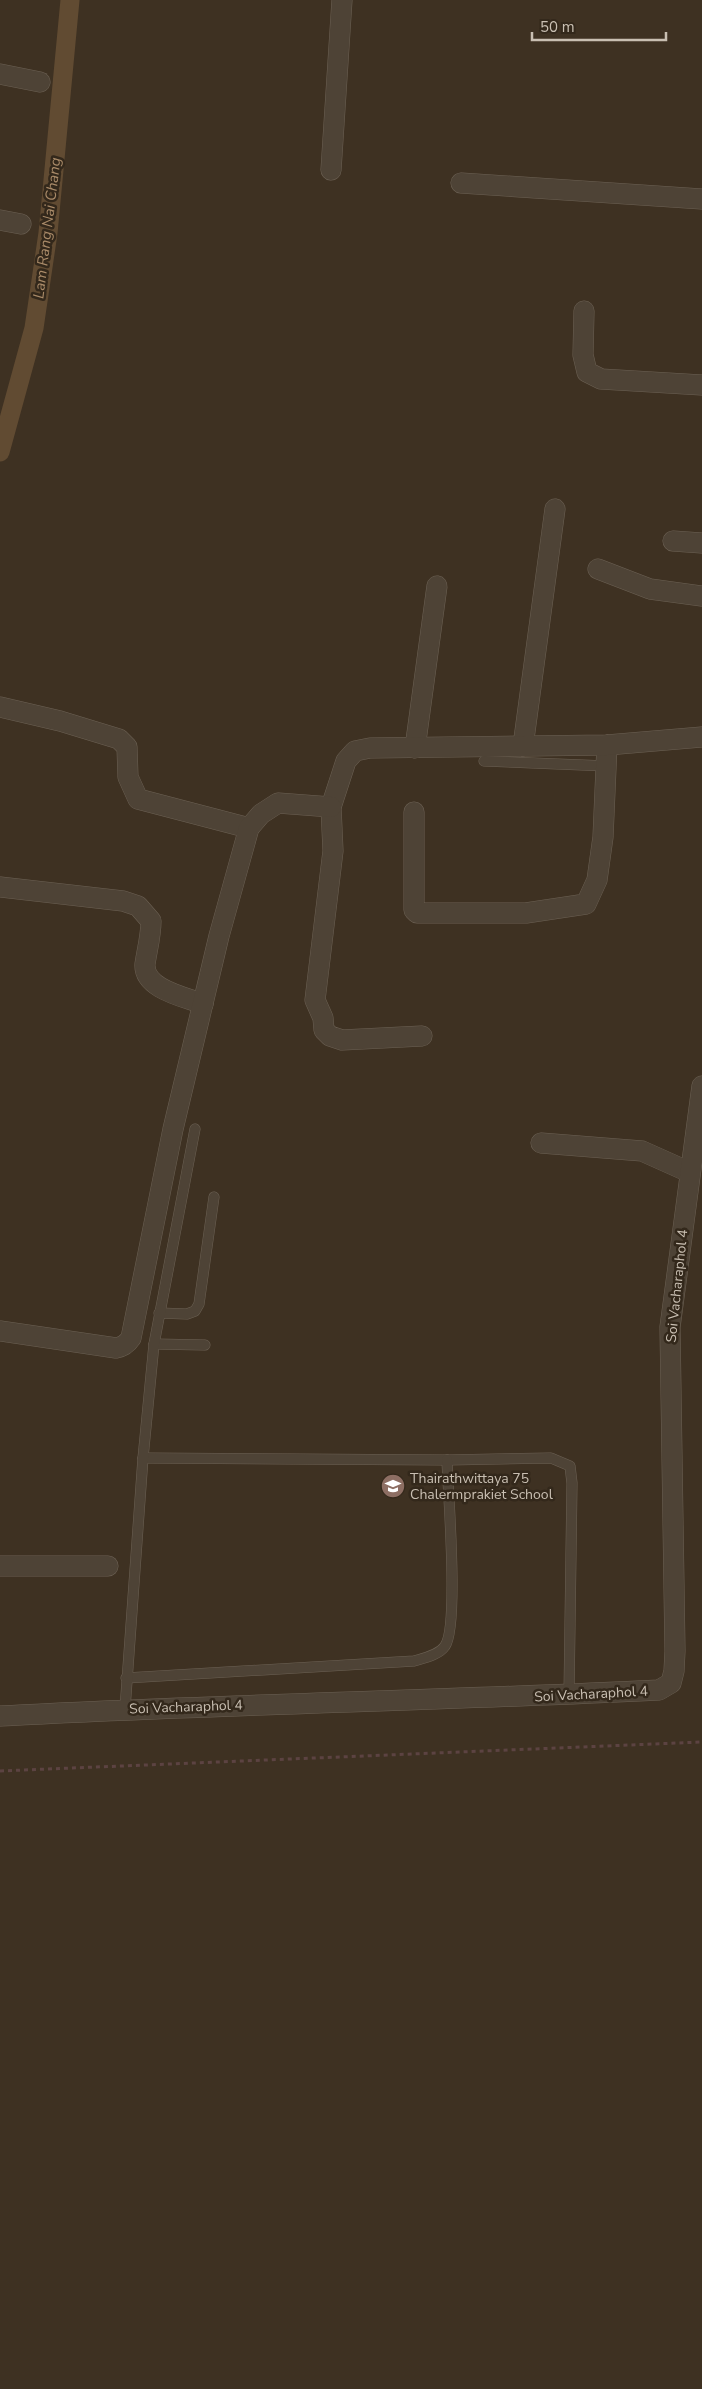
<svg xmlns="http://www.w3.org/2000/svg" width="702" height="2389" viewBox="0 0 702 2389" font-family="'Nunito Sans',sans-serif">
<rect width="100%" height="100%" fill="#3e3122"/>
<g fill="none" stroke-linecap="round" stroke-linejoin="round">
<!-- canal -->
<path stroke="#614b32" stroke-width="19" d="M0,452L34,328L48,233L70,0"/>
<!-- lane casing -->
<g stroke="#6c6154" stroke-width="11">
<g id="lane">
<path d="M484,761L607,766"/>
<path d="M159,1313L187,1314L195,1311L199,1304L214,1197"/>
<path d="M154,1344L205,1345"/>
<path d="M143,1458L447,1460L551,1458L570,1466L572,1483L569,1695"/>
<path d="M126,1678L414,1661C424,1658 439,1655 445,1646C459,1626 448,1492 447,1460"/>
<path d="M125,1709L143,1458L154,1344L195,1129"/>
</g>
</g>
<!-- street casing -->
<g stroke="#6c6154" stroke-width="21">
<g id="street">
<path d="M0,74L40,82"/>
<path d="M331,170L342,0"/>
<path d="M461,183L702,199"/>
<path d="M0,220L21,224"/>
<path d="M584,311L583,355L587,372L601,379L702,385"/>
<path d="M673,541L702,543"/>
<path d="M598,569L650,589L702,596"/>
<path d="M0,707L60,721L119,739L127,747L128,777L138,799L249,828"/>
<path d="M523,746L555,509"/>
<path d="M415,748L437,586"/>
<path d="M414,812V910L417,913H526L586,904L597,880L603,837L607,745"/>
<path d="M0,887L123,901L138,906L151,921C151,936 147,950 145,964C143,989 185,997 203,1004"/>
<path d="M422,1036L342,1040L330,1036L324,1030L323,1018L315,1000L333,851L331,807L346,761L355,751L370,748L607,745L702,737"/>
<path d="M541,1143L642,1151L689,1172"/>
<path d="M0,1331L116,1348C123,1347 127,1344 131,1338L173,1129L219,936L249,828L261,814L278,803L331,807"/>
<path d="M0,1566H108"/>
<path d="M0,1716C220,1704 440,1701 659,1690L671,1683L674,1671L675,1651L670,1327L702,1086"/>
</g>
</g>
<!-- path -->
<path stroke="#5c4342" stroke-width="3" stroke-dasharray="4 4" stroke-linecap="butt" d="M0,1771L702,1742"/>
<!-- lane -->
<use href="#lane" stroke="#4e4336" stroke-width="10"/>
<!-- street -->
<use href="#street" stroke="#4e4336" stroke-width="20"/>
</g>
<!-- icons -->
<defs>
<g id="school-disc" transform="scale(1.25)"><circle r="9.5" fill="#8d6e63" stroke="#33281b"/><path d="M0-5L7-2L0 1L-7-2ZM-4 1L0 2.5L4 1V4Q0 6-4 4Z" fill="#fff"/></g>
</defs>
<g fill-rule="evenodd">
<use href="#school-disc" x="393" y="1486"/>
</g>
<g text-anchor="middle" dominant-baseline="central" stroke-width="5" stroke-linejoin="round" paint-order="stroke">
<!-- street labels -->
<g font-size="14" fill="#c9bfb2" stroke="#33281b">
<text transform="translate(677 1286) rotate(-84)">Soi Vacharaphol 4</text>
<text transform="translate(591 1694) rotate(-3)">Soi Vacharaphol 4</text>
<text transform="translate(186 1707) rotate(-2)">Soi Vacharaphol 4</text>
</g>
<!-- poi labels -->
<g font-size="14" fill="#c9bfb2" stroke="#33281b" text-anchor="start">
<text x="410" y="1478">Thairathwittaya 75<tspan x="410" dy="16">Chalermprakiet School</tspan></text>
</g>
<!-- water labels -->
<g font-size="15" font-style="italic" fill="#aa8b69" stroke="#33281b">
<text transform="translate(47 228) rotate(-83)">Lam Rang Nai Chang</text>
</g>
</g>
<!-- scale -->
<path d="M532 32v8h134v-8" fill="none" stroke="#c9bfb2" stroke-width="2.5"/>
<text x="540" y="32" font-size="15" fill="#c9bfb2" stroke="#33281b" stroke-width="4" paint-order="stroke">50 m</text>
</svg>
